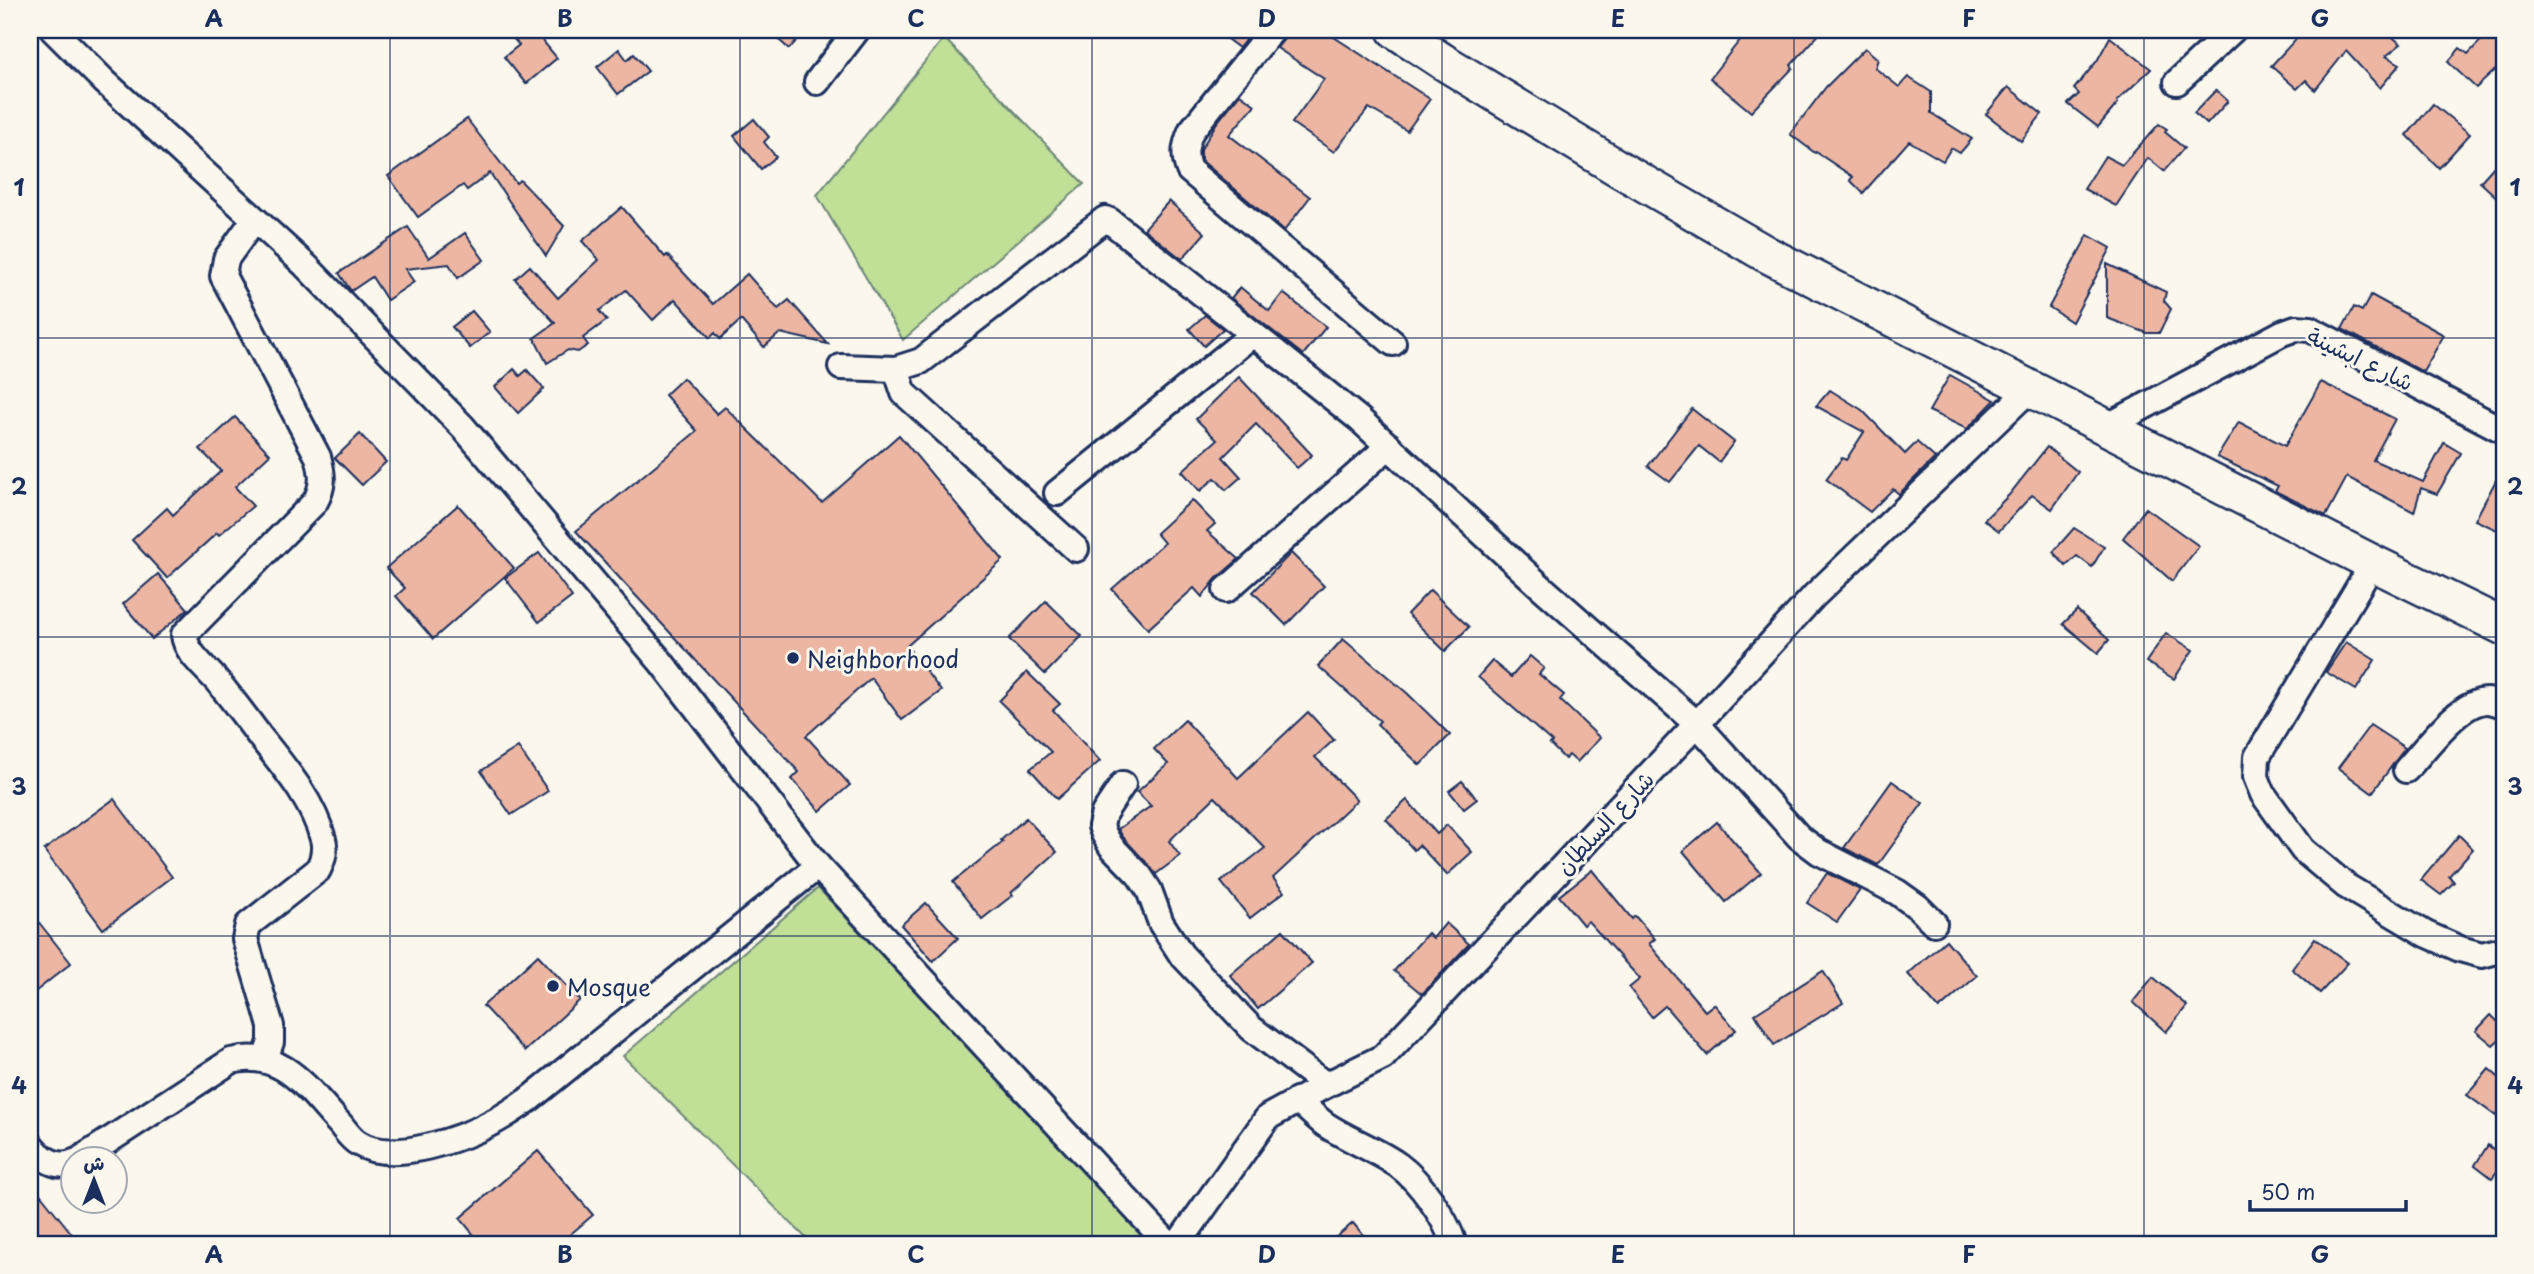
<svg xmlns="http://www.w3.org/2000/svg" width="2534" height="1274" viewBox="0 0 2534 1274" font-family="'Playpen Sans','Playpen Sans Arabic',sans-serif">
<rect width="100%" height="100%" fill="#fbf7ec"/>
<filter id="ink" filterUnits="userSpaceOnUse"><feTurbulence type="fractalNoise" baseFrequency=".0143" numOctaves="2"/><feDisplacementMap in="SourceGraphic" scale="14" xChannelSelector="R" yChannelSelector="G"/><feConvolveMatrix kernelMatrix="1 2 1 2 8 2 1 2 1" color-interpolation-filters="sRGB"/></filter>
<g filter="url(#ink)">
<!-- green -->
<g fill="#c1df97" stroke="#6e877a" stroke-width="2">
<path d="M944,38L1084,184L903,340L817,195Z"/>
<path d="M818,888L1152,1241L1150,1244H812L623,1056Z"/>
</g>
<!-- building -->
<g fill="#edb6a2" stroke="#1b2f5e" stroke-width="2">
<path d="M506,30H534L557,58L526,84L504,57L519,45Z"/>
<path d="M768,30H806L789,49Z"/>
<path d="M1215,30H1253L1239,48Z"/>
<path d="M1287,30H1323L1430,99L1407,131L1369,108L1334,152L1292,123L1324,79L1277,48L1284,39Z"/>
<path d="M1748,30H1751L1760,38L1767,30H1823L1791,65L1793,68L1751,112L1710,78Z"/>
<path d="M2304,30H2384L2401,44L2386,56L2400,64L2380,88L2346,51L2315,90L2306,80L2297,89L2271,66Z"/>
<path d="M2491,30H2504V62L2476,88L2448,62L2460,48L2468,54Z"/>
<path d="M2110,37L2151,69L2117,101L2118,103L2098,127L2068,104L2079,94L2074,89L2097,61Z"/>
<path d="M1865,48L1878,59L1875,68L1899,87L1908,77L1931,92V113L1972,139L1960,153L1951,148L1943,161L1909,141L1863,193L1850,180L1853,177L1816,152L1815,153L1790,134L1826,87Z"/>
<path d="M619,49L627,60L634,54L648,71L618,94L597,67Z"/>
<path d="M2008,87L2042,114L2021,141L1986,114Z"/>
<path d="M2216,90L2228,101L2207,124L2194,113Z"/>
<path d="M1240,94L1255,105L1229,135L1310,197L1284,231L1201,160V149L1216,124Z"/>
<path d="M2433,104L2470,134L2439,168L2407,135Z"/>
<path d="M467,119L516,183L520,180L564,226L546,256L490,173L467,190L463,185L418,217L388,176Z"/>
<path d="M754,119L769,137L764,142L776,157L761,169L734,136Z"/>
<path d="M2159,124L2167,129L2165,132L2184,148L2164,171L2148,158L2116,206L2084,189L2105,156L2122,165Z"/>
<path d="M2504,155V204L2480,182Z"/>
<path d="M1169,201L1205,233L1182,259L1144,229Z"/>
<path d="M622,207L665,257L667,255L713,304L747,274L778,309L789,300L828,344L780,333L764,347L741,320L720,339L715,333L710,338L675,299L653,320L626,290L599,311L607,320L583,338L588,345L578,352L568,350L547,363L534,338L555,323L515,279L530,266L558,298L599,260L582,241Z"/>
<path d="M408,227L429,258L465,233L484,260L458,278L449,264L405,269L414,282L387,300L372,277L351,291L339,273Z"/>
<path d="M2088,235L2111,248L2072,322L2049,307Z"/>
<path d="M2107,264L2166,292L2164,301L2171,309L2159,333H2147L2107,318Z"/>
<path d="M1240,287L1269,311L1283,293L1326,327L1303,355L1231,298Z"/>
<path d="M2371,295L2444,335L2423,372L2342,329L2354,307L2362,311Z"/>
<path d="M472,311L490,332L470,348L452,327Z"/>
<path d="M1205,315L1223,329L1204,346L1189,329Z"/>
<path d="M514,369L520,376L527,370L544,389L518,413L495,387Z"/>
<path d="M1950,375L1995,400L1967,429L1929,411Z"/>
<path d="M1239,377L1312,455L1297,468L1256,424L1223,457L1241,477L1226,490L1215,478L1200,491L1182,471L1217,440L1196,419Z"/>
<path d="M683,378L717,414L725,407L822,503L899,435L1003,560L907,646L941,691L902,720L871,678L806,736L850,785L820,811L792,779L799,772L576,531L697,431L665,395Z"/>
<path d="M2321,382L2395,419L2373,460L2423,482L2444,443L2461,453L2437,494L2421,488L2414,512L2347,477L2326,516L2275,491L2278,486L2217,457L2239,422L2285,446Z"/>
<path d="M1830,390L1862,410L1905,454L1917,442L1935,458L1899,494L1893,489L1870,512L1826,479L1842,458L1846,460L1864,432L1816,406Z"/>
<path d="M1692,409L1734,442L1719,462L1699,446L1670,482L1648,466Z"/>
<path d="M235,417L270,454L235,487L253,506L219,535L217,533L167,578L132,540L167,508L173,515L221,471L200,449Z"/>
<path d="M360,434L386,462L362,485L335,458Z"/>
<path d="M2047,447L2078,472L2052,509L2032,495L1999,531L1984,520L2009,495Z"/>
<path d="M2504,465V533L2475,520Z"/>
<path d="M1192,500L1215,524L1207,531L1239,559L1216,579L1202,597L1194,588L1148,629L1112,589L1164,543L1156,533Z"/>
<path d="M458,505L514,568L433,639L396,596L405,588L386,568Z"/>
<path d="M2146,508L2199,546L2172,581L2123,538Z"/>
<path d="M2074,528L2104,547L2092,567L2077,556L2066,566L2053,552Z"/>
<path d="M539,553L572,597L539,622L505,578Z"/>
<path d="M1291,553L1324,586L1286,625L1253,592Z"/>
<path d="M158,574L188,609L152,639L123,604Z"/>
<path d="M1430,590L1469,627L1445,651L1407,614Z"/>
<path d="M1046,601L1082,636L1045,674L1009,639Z"/>
<path d="M2077,610L2109,640L2098,653L2063,624Z"/>
<path d="M2166,633L2193,650L2174,679L2146,662Z"/>
<path d="M1343,639L1407,693L1450,735L1420,765L1377,724L1380,721L1318,666Z"/>
<path d="M2346,642L2375,660L2356,690L2326,672Z"/>
<path d="M1530,656L1544,668L1539,674L1564,695L1560,700L1600,738L1577,762L1569,755L1565,759L1550,744L1552,742L1478,677L1492,661L1511,677Z"/>
<path d="M1027,672L1060,704L1053,710L1100,761L1057,799L1030,769L1051,752L999,701Z"/>
<path d="M1308,712L1334,740L1315,757L1357,800L1273,878L1284,892L1250,918L1221,882L1265,848L1215,797L1169,841L1180,856L1156,874L1123,837L1118,829L1151,806L1137,792L1168,764L1154,749L1185,720L1238,778Z"/>
<path d="M2370,725L2405,748L2372,793L2338,768Z"/>
<path d="M518,747L548,791L511,815L481,771Z"/>
<path d="M1462,781L1477,799L1464,809L1449,791Z"/>
<path d="M1892,781L1923,803L1878,865L1844,848Z"/>
<path d="M114,799L172,877L103,929L44,850Z"/>
<path d="M1407,800L1437,834L1447,825L1472,852L1447,875L1419,845L1414,850L1386,819Z"/>
<path d="M1026,818L1057,852L1011,893L1013,895L982,919L953,882L1003,842L1001,840Z"/>
<path d="M1717,822L1761,873L1726,902L1683,851Z"/>
<path d="M2459,835L2473,849L2449,876L2454,882L2441,895L2421,880Z"/>
<path d="M1592,870L1632,919L1635,916L1655,939L1649,944L1705,1011L1714,1004L1736,1030L1707,1055L1665,1006L1652,1017L1629,988L1640,979L1588,921L1583,925L1559,896Z"/>
<path d="M1827,873L1860,890L1837,922L1807,903Z"/>
<path d="M926,903L958,938L933,961L901,925Z"/>
<path d="M30,911L71,963L30,996Z"/>
<path d="M1446,923L1469,944L1422,994L1394,971L1428,933L1433,938Z"/>
<path d="M1283,930L1312,963L1258,1009L1230,975Z"/>
<path d="M2315,938L2348,963L2320,993L2292,969Z"/>
<path d="M1946,940L1977,976L1939,1009L1908,974Z"/>
<path d="M538,955L580,1000L525,1051L483,1006Z"/>
<path d="M1823,971L1843,1003L1774,1045L1755,1014Z"/>
<path d="M2153,977L2187,1006L2166,1032L2133,1002Z"/>
<path d="M2491,1015L2504,1028V1035L2493,1045L2476,1031Z"/>
<path d="M2489,1069L2504,1082V1105L2496,1116L2467,1095Z"/>
<path d="M2488,1145L2504,1158V1162L2492,1178L2475,1165Z"/>
<path d="M538,1151L593,1215L559,1244H481L460,1218Z"/>
<path d="M30,1181L80,1244H30Z"/>
<path d="M1353,1223L1371,1244H1328Z"/>
</g>
<g fill="none" stroke-linecap="round" stroke-linejoin="round">
<!-- street casing -->
<g stroke="#1b2f5e" stroke-width="30">
<g id="street">
<path d="M53,30L105,82L305,265L463,427L661,662L818,866L1168,1244"/>
<path d="M1272,30L1191,131C1185,146 1183,154 1189,170L1393,343"/>
<path d="M817,82L857,30"/>
<path d="M2177,82L2233,30"/>
<path d="M254,220L226,259L223,276L318,457C323,474 324,486 315,502L184,635C186,653 206,668 218,682C233,700 247,719 261,738C285,768 313,801 323,839C326,850 323,860 318,870L248,925L245,939L271,1026V1042L265,1059"/>
<path d="M841,367L896,369L921,361L1105,219L1110,221L1253,334"/>
<path d="M896,369L904,393L1076,549"/>
<path d="M2106,427L2282,333L2296,328L2310,329L2504,431"/>
<path d="M1057,493L1253,334L1359,419L1540,586L1697,724L1799,837L1819,852L1897,892L1918,907L1934,923"/>
<path d="M2373,563L2257,757L2256,777L2263,794L2303,850L2346,886L2426,934L2460,949L2482,955L2504,949"/>
<path d="M1226,590L1389,446"/>
<path d="M2406,770C2425,750 2459,701 2487,701C2493,701 2499,704 2504,705"/>
<path d="M1123,784L1104,813L1101,826L1104,834L1111,846L1139,875L1149,890L1161,923L1181,954L1251,1028L1326,1085"/>
<path d="M1297,1100C1307,1108 1316,1118 1326,1125C1349,1140 1375,1149 1398,1165C1421,1182 1445,1217 1454,1244"/>
<path d="M30,1144C40,1158 57,1170 74,1162"/>
<path d="M82,1158L231,1061C283,1048 308,1090 340,1124C345,1130 351,1139 358,1143C392,1165 465,1138 497,1120C508,1114 518,1107 528,1100L818,866"/>
<path d="M1178,1244L1268,1117L1326,1085L1383,1057L1697,724L1814,596L2030,389"/>
</g>
</g>
<!-- secondary casing -->
<g stroke="#1b2f5e" stroke-width="40">
<path id="secondary" d="M1395,30L1442,61L1621,170L1766,254L2373,563L2504,627"/>
</g>
<!-- street -->
<use href="#street" stroke="#fbf7ec" stroke-width="24"/>
<!-- secondary -->
<use href="#secondary" stroke="#fbf7ec" stroke-width="35"/>
</g>
</g>
<!-- grid -->
<path fill="none" stroke="#1b2f5e" stroke-width="2" stroke-opacity="0.55" d="M390,30V1244M740,30V1244M1092,30V1244M1442,30V1244M1794,30V1244M2144,30V1244M30,338H2504M30,637H2504M30,936H2504"/>
<!-- markers -->
<g fill="#1b2f5e" stroke="#fbf7ec" stroke-width="2.5">
<circle cx="793" cy="658" r="7"/>
<circle cx="553" cy="986" r="7"/>
</g>
<g text-anchor="middle" dominant-baseline="central" stroke-width="6" stroke-linejoin="round" paint-order="stroke">
<!-- street labels -->
<g font-size="23" fill="#1b2f5e" stroke="#fbf7ec">
<text transform="translate(2361 358) rotate(26)">شارع ابشينة</text>
<text transform="translate(1604 822) rotate(-47)">شارع السلطان</text>
</g>
<!-- poi labels -->
<g font-size="23" fill="#1b2f5e" stroke="#fbf7ec" text-anchor="start">
<text x="807" y="658">Neighborhood</text>
<text x="567" y="986">Mosque</text>
</g>
</g>
<!-- margin -->
<rect width="2534" height="1274" fill="none" stroke="#fbf7ec" stroke-width="77"/>
<!-- north arrow -->
<g transform="translate(94 1180)"><circle r="33" fill="#fbf7ec" stroke="#a1a7b3" stroke-width="2"/>
<path d="M0-5L12 26L0 18L-12 26Z" fill="#1b2f5e"/>
<text y="-10" font-size="19" font-weight="bold" text-anchor="middle" fill="#1b2f5e">ش</text>
</g>
<!-- scale -->
<path d="M2250 1200v10h156v-10" fill="none" stroke="#1b2f5e" stroke-width="3.5"/>
<text x="2261" y="1200" font-size="21" fill="#1b2f5e" stroke="#fbf7ec" stroke-width="5" paint-order="stroke">50 m</text>
<rect x="38" y="38" width="2458" height="1198" fill="none" stroke="#1b2f5e" stroke-width="2.5"/>
<g font-size="23" text-anchor="middle" font-weight="bold" fill="#1b2f5e">
<text x="214" y="27">A</text>
<text x="565" y="27">B</text>
<text x="916" y="27">C</text>
<text x="1267" y="27">D</text>
<text x="1618" y="27">E</text>
<text x="1969" y="27">F</text>
<text x="2320" y="27">G</text>
<text x="19" y="196">1</text>
<text x="2515" y="196">1</text>
<text x="19" y="495">2</text>
<text x="2515" y="495">2</text>
<text x="19" y="795">3</text>
<text x="2515" y="795">3</text>
<text x="19" y="1094">4</text>
<text x="2515" y="1094">4</text>
<text x="214" y="1263">A</text>
<text x="565" y="1263">B</text>
<text x="916" y="1263">C</text>
<text x="1267" y="1263">D</text>
<text x="1618" y="1263">E</text>
<text x="1969" y="1263">F</text>
<text x="2320" y="1263">G</text>
</g>
</svg>
